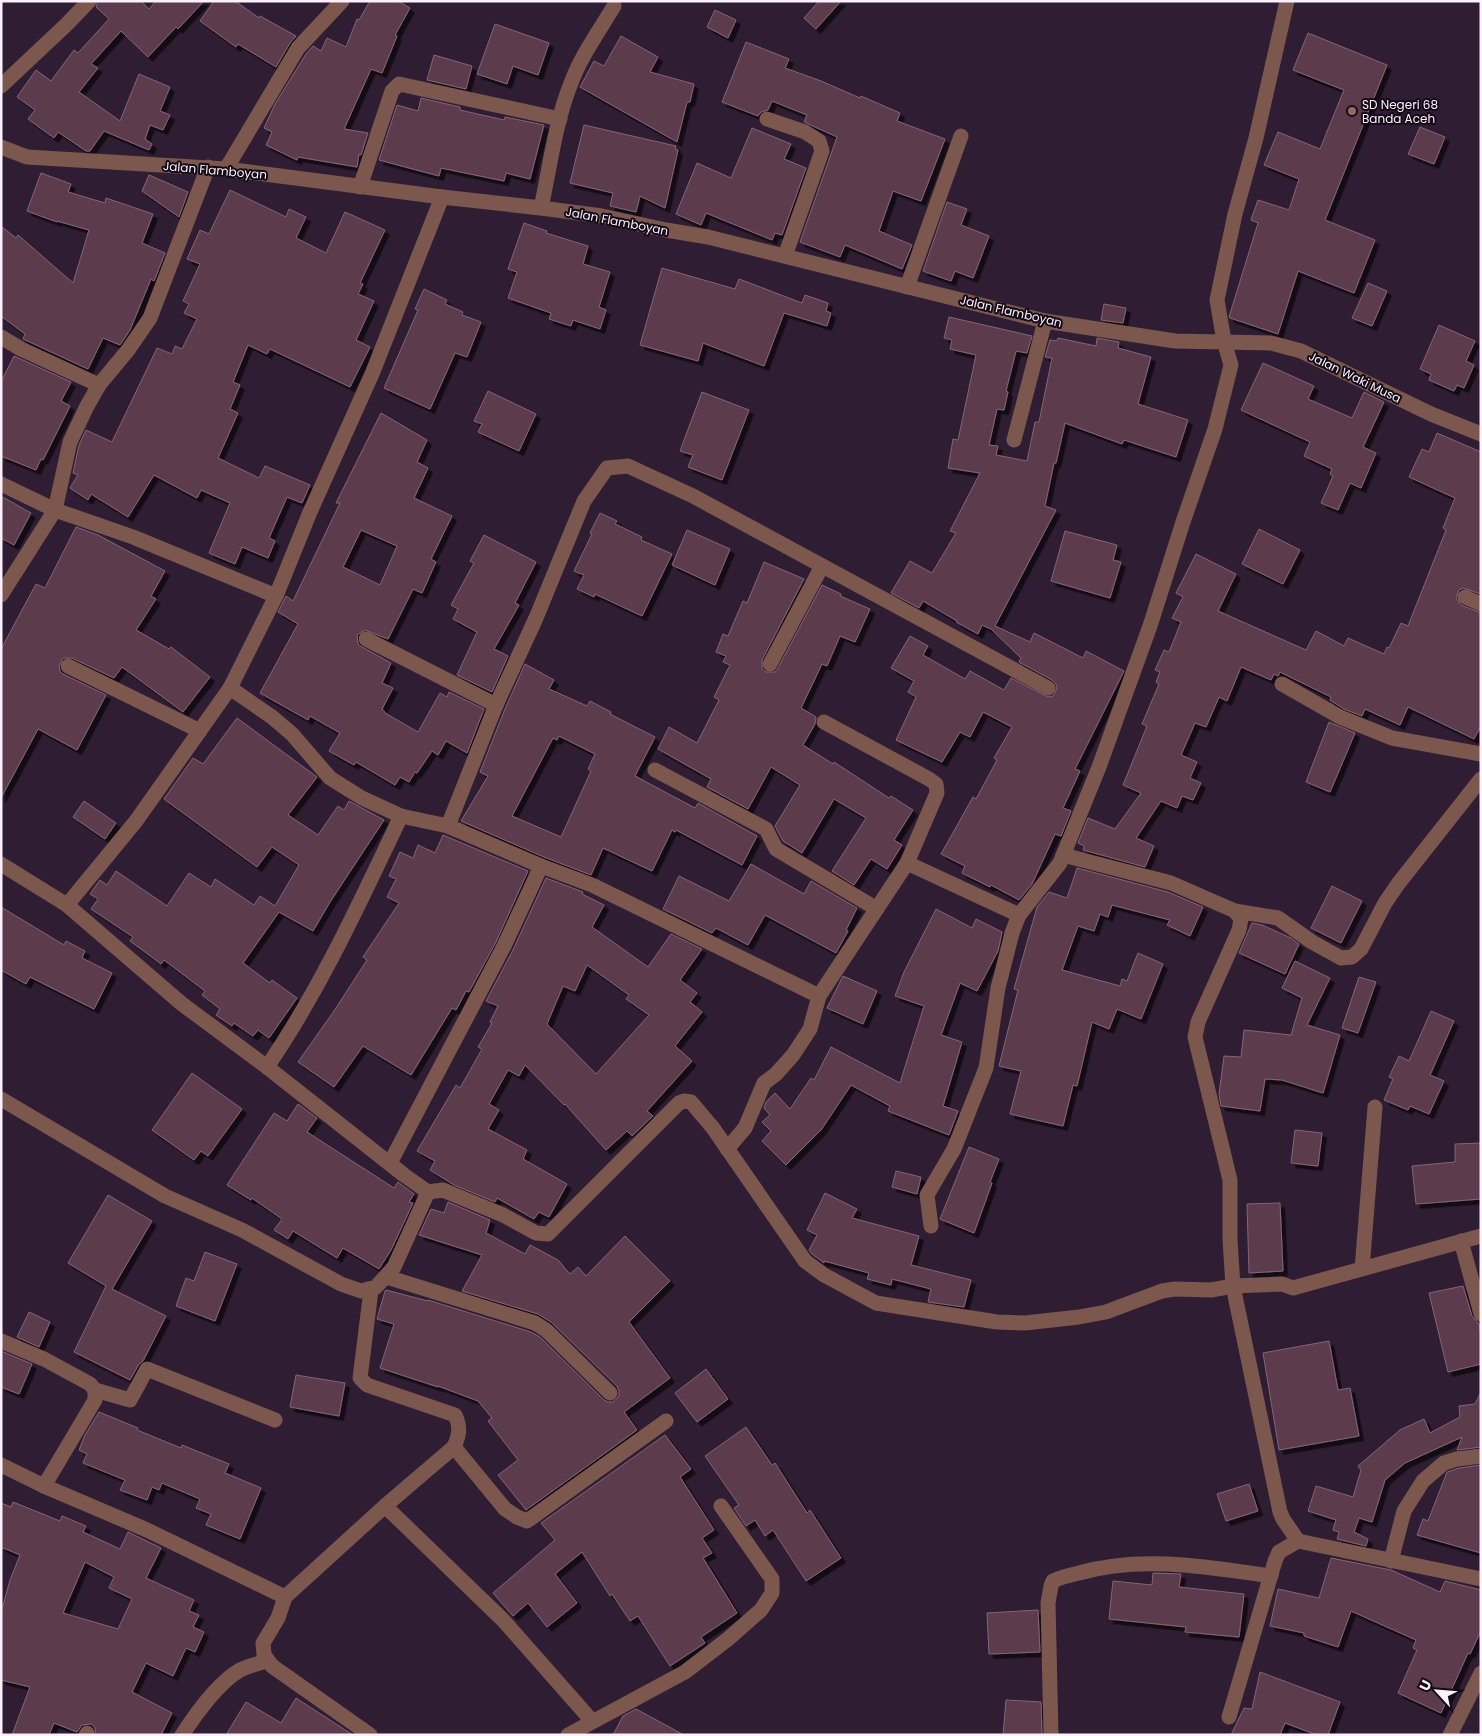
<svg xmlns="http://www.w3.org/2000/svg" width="1482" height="1736" viewBox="0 0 1482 1736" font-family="Poppins,sans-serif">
<defs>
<filter id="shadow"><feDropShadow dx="4.5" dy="4.5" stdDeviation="0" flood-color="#0009"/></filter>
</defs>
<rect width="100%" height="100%" fill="#2f1d33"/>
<!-- building -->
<g fill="#5c3a4e" stroke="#846577" fill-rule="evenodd" filter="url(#shadow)">
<path d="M98,1H141L149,9L156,1H204L178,29L176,27L148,57L121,31L91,64L98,68L79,92L120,121L139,74L170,87L160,111L170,115L163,130L150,125L145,139L152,144L149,150L104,131L90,151H86L58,132L54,138L28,119L35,110L17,97L36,70L51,81L74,50L78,53L109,19L96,7Z"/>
<path d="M214,1H235L259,18L260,16L296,36L290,43L276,67L238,44L236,47L200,21Z"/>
<path d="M370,1H398L410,8L395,35L397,36L382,73L371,69L344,129L368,133L361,155L359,154L357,167L298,157L297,160L266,145L272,132L264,128L275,104L306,54L313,46L321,51L327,38L346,47L357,19L359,20Z"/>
<path d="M819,1H841L816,29L804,18Z"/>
<path d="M715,10L736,20L728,38L707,27Z"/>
<path d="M495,24L549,43L538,75L513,66L507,84L477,74Z"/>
<path d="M1308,33L1387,65L1325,220L1375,240L1354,293L1298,271L1278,334L1230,318L1229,317L1258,223L1251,220L1258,200L1289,210L1299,179L1264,165L1278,132L1320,149L1344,90L1293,70Z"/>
<path d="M621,36L658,57L650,72L694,84L690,102H687L677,142L580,87L594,61L604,66Z"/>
<path d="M746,42L789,59L785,68L821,81L860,98L861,96L900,113L897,121L945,139L921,201L893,191L879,231L912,245L902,269L845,245L840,257L800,242L837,137L804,122L807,115L772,101L768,110L761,112L758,116L722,102Z"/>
<path d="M434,55L472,66L466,89L427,80Z"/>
<path d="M421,98L460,107V110L504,120L505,117L544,125L530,179L506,173L504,181L441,168L439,176L379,160L397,105L418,111Z"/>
<path d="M584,125L676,146L675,149L678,150L665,208L640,196L636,212L610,206L613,193L570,183Z"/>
<path d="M1420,127L1445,137L1434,164L1408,154Z"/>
<path d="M752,128L791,144L784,159L806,168L782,235L775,233L772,240L706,213L701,225L676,214L697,163L731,178Z"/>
<path d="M41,173L71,184L68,192L105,203L106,198L153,214L142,243L165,253L154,281L151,279L130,330L120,345L103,338L88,369L23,339L25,334L1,316V226L16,238L18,235L73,283L89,230L57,221V222L27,211Z"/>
<path d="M149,175L188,192L179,217L142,191Z"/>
<path d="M230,190L286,217L289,209L306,217L296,238L326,253L345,212L385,230L360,283L363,284L358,294L374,301L356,340L370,347L350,387L270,349L267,354L248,345L233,382L240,385L230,409L238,413L218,458L259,478L265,466L310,485L302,503L287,497L269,538L275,541L268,558L242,547L235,564L209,553L230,503L201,490L197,498L154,475L128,517L91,494L88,500L70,488L78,475L73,473L79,445L86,430L112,442L157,348L172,354L175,346L182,349L197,319L184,313L189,304L183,301L200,264L187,259L200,230L209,234Z"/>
<path d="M947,202L967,209L961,225L989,236L973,278L955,271L951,281L923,271Z"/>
<path d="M524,223L547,231L546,233L588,246L583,264L610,272L599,307L606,310L600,329L573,320L571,326L549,319L551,313L508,298L517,272L508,269Z"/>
<path d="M662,268L735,289L739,279L802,303L805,295L828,303L826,311L831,313L827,326L784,313L764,366L703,343L698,361L640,345Z"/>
<path d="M1368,283L1387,291L1372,326L1352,318Z"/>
<path d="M424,289L447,300L445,304L463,312L462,315L481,322L467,357L455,353L430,409L384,388L418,310L415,309Z"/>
<path d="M1104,304L1126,308L1123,323L1101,320Z"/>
<path d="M949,317L1032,336L1027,353L1016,351L1006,391L1008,392L1004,410L997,409L989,445L998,446L996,455L1027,461L1035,422H1039L1052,358L1045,357L1050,340L1057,341L1058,338L1096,346L1097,338L1119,342L1118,348L1151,357L1138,404L1188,420L1176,457L1124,440L1122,444L1065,423L1056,463H1054L1045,506L1056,510L995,626L1030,642L1034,633L1083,658L1086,651L1124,671L1075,769L1080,771L1063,808L1071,811L1061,836L1055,834L1032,884L1019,900L991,885L990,887L962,873L965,866L941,854L973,797L976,799L997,760L994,758L1012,727L983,712L970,737L960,732L942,762L896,740L916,697L908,692L914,681L891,668L910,636L928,646L923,655L965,679L970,671L1004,690L1011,678L1048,697L1053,696L1057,688L1056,684L1052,680L1019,662L1021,658L991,629L982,625L978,634L956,622L957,621L923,601L919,608L891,593L910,561L932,573L956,533L950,531L980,473L948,468L953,439L958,440L976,355L950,349L952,340L944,338Z"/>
<path d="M1439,325L1475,341L1466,361L1474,365L1464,388L1457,385L1454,391L1429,380L1431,374L1420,369Z"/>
<path d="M14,356L71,382L61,401L70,406L43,460L41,459L36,470L1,456V382Z"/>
<path d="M1263,363L1314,386L1308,399L1352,418L1364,392L1384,402L1363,447L1376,453L1361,488L1350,483L1338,510L1321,503L1333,476L1330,474L1332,469L1304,456L1310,442L1241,410Z"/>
<path d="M488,391L536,414L519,451L478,432L482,424L474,421Z"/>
<path d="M702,392L749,410L722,480L688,467L693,455L680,451Z"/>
<path d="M381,413L427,440L417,462L428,468L414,498L452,516L431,559L436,562L422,593L413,589L388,639L365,630L357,635L358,644L362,647L391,663L382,683L393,688L382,709L385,712V713L418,732L440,693L447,697L449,692L484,709L467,753L446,741L438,755L432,751L417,773L415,772L409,782L400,777L395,785L356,762L354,765L329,751L340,733L310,716L308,720L260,693L298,624L278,612L286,596L293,601L340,503H336ZM361,530L397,546L380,585L343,567Z"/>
<path d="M1437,433L1481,452V594L1463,588L1459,590L1456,598L1461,605L1481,613V726L1474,739L1408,707L1400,725L1365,709L1362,716L1344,709L1330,700L1331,697L1280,672L1278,676L1274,674L1271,680L1241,667L1227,701L1219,697L1206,727L1195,723L1181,755L1197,762L1190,778L1201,783L1193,800L1182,796L1177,808L1161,801L1136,838L1154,846L1145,867L1083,850L1084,846L1078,843L1088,818L1115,829L1141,793L1123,785L1147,726L1142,724L1159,684L1156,682L1160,672L1155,670L1164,650L1169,652L1181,622L1172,618L1183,597L1176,593L1196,554L1236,574L1218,611L1306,650L1316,631L1344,646L1348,638L1384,654L1387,647L1389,648L1401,623L1408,626L1446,530L1443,528L1455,498L1409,477L1422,449L1429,452Z"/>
<path d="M1,496L31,513L14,545L1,538Z"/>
<path d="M600,513L617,521L615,524L642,537L641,540L672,554L642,616L595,594L594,597L577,589L584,575L574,571L592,534L590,533Z"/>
<path d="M76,527L98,535L165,571L151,596L156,599L136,630L169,649L171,647L210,677L183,712L122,667L114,678L72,658H63L59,666L60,671L63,674L106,695L77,750L38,729L1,798V649L36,584L45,588Z"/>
<path d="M1259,529L1300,550L1283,584L1242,564Z"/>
<path d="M687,530L730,549L715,585L672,565Z"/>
<path d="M1065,531L1117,545L1113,560L1121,562L1110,598L1051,581Z"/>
<path d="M484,535L536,562L515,603L519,605L494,649L508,656L492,692L457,675L477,632L453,619L458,609L451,605L474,563L470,561Z"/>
<path d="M764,562L804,579L762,660V669L766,672H775L778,668L822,585L841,594L840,596L870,609L855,642L840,636L827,666L822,664L801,708L816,717L815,724L803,745L833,764L834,762L889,798L891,796L913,810L894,840L902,845L887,869L871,859L854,885L832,871L866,818L834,799L802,853L783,841L775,826L800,785L771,767L748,809L707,787L711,779L658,749L669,727L697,743L719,700L714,697L730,665L723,662L726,656L716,652L723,634L728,636L743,601L747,603Z"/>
<path d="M525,664L554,680L549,689L587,706L590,701L611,712L610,714L655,737L635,776L695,808L698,803L757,836L742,865L676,830L675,832L672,830L652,871L603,848L591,875L544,857L461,821L488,776L480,772L505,709ZM559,736L595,754L588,769L591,771L561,837L512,816L553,738L557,740Z"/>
<path d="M237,718L317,777L288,815L318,835L338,806L344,810L349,801L384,820L330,902L313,931L279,912L243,963L270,983L272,980L297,998L269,1038L258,1030L253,1036L234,1023L232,1026L216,1015L220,1009L202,995L205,991L164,960L161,964L130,941L133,937L91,909L98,899L90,894L100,880L107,885L116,871L167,906L189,873L211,887L215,879L254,905L260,896L275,906L299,865L272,847L257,867L164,799L193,758L203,764Z"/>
<path d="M1329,722L1355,733L1330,792L1306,782Z"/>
<path d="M84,801L116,823L105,839L73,817Z"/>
<path d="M443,835L528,871L496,942L469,992L466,991L456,1010L452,1008L411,1075L363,1046L334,1087L298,1062L334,1011L367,960L363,957L399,903L387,897L396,879L389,876L400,852L413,858L418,845L435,853Z"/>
<path d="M751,864L804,894L811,881L857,908L846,930L848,931L836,953L765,915L748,945L716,928L712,933L663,909L679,876L729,901Z"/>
<path d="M1077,868L1168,892L1203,907L1190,936L1167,925L1170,920L1112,905L1108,917L1100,914L1094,931L1078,926L1062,970L1120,986L1122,979L1127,981L1138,953L1163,964L1141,1019L1117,1009L1109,1029L1092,1022L1077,1086L1073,1085L1063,1126L1010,1114L1021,1071L999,1066L1018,990L1014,989L1037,907L1049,892L1067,898Z"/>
<path d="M546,878L583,892L582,894L604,905L592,927L648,967L671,934L702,949L680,980L697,993L690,1002L702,1012L675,1046L692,1061L647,1111L653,1116L632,1136L627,1131L606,1150L565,1104L564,1105L525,1065L519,1076L508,1070L489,1104L499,1110L488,1129L527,1150L523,1159L567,1184L549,1217L539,1212L534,1219L497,1198L495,1202L454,1185L430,1170L435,1161L417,1151L456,1085L460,1088L482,1049L478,1047L492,1023L490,1022L498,1006L486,1001L513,950ZM587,965L629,995L626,999L649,1015L596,1074L547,1024L563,986L575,991Z"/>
<path d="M1332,886L1362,901L1341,943L1311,928Z"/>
<path d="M1,907L64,945L66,941L85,951L82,958L112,973L94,1009L30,977L26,984L1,970Z"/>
<path d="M936,909L972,928L976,919L1002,932L998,951L977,991L960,983L941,1035L962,1042L943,1106L958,1111L949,1135L888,1111L890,1106L851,1085L821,1130L786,1165L762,1141L771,1131L762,1122L770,1115L764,1108L766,1102L775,1093L790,1109L811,1078L814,1080L831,1047L900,1083L924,1006L895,996L904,972Z"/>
<path d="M1252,923L1262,925L1291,938L1299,944L1285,974L1239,953Z"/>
<path d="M1295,961L1330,978L1307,1025L1340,1035L1323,1093L1282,1080L1265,1079L1260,1111L1221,1106L1219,1094L1224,1056L1241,1057L1244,1030L1291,1035L1302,998L1282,988Z"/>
<path d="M843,976L877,991L863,1024L827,1008Z"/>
<path d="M1359,977L1376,982L1358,1033L1342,1028Z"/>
<path d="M1431,1011L1454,1021L1430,1075L1444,1081L1429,1114L1410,1106L1408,1110L1384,1100L1393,1079L1389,1077L1399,1056L1409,1061Z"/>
<path d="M192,1073L242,1109L208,1156L201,1151L194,1160L152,1130Z"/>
<path d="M298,1104L317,1118L307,1132L394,1188L398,1182L414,1194L409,1202L413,1203L391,1250L379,1269L343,1248L337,1258L293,1231L288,1239L274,1230L282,1219L252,1198L251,1200L227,1185L274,1113L287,1121Z"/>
<path d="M1295,1130L1322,1133L1318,1166L1291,1163Z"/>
<path d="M1481,1143V1199L1416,1204L1412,1166L1455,1162V1144Z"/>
<path d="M969,1147L999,1159L990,1182L992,1183L974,1233L940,1219Z"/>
<path d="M896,1171L921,1177L917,1194L892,1187Z"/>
<path d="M825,1193L857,1209L852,1218L919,1236L911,1265L971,1280L964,1307L928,1302L931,1289L892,1279L891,1285L867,1279L869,1273L824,1261V1263L812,1254L809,1250L817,1235L807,1230Z"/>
<path d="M108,1195L152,1221L112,1289L166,1316L143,1361L139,1364L130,1380L74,1352L106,1286L68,1263Z"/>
<path d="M448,1202L490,1220L486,1233L525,1254L530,1245L558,1260L570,1274L578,1267L586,1276L625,1236L670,1281L629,1322L670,1378L624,1412L637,1430L526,1510L498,1475L518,1460L488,1421L492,1418L478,1401L438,1386V1387L380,1368L394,1324L377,1319L385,1291L386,1290L428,1301V1300L531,1332L540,1337L604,1400L608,1402H613L619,1396V1391L617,1386L551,1322L538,1314L462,1291L482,1255L419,1235L431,1209L444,1213Z"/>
<path d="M1280,1203L1283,1271L1249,1273L1247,1204Z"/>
<path d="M205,1252L237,1264L215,1321L176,1306L186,1278L194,1281Z"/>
<path d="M1463,1286L1472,1316L1479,1324L1481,1335V1364L1448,1372L1429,1293Z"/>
<path d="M29,1312L50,1322L39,1347L17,1337Z"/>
<path d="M1329,1341L1338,1390L1350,1388L1359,1436L1279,1450L1263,1353Z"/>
<path d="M1,1351L32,1364L19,1394L1,1387Z"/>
<path d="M706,1369L728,1399L697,1422L675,1393Z"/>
<path d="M296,1375L345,1383L339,1416L290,1407Z"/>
<path d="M1481,1392V1447L1457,1450L1462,1437L1405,1463L1385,1480L1372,1522L1359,1518L1354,1532L1368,1539L1366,1546L1337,1539L1339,1532L1333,1530L1336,1520L1308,1511L1316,1486L1353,1497L1361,1470L1358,1466L1400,1430L1424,1419L1430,1433L1460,1417L1459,1406L1475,1404Z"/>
<path d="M99,1412L138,1428L137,1430L181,1448L182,1445L229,1464L225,1473L261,1488L240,1539L206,1525L211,1514L196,1508L200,1499L162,1483L159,1490L152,1487L147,1500L120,1490L125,1480L83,1463L87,1454L79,1450L85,1435Z"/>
<path d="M746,1427L772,1465L775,1463L807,1513L810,1510L841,1558L806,1581L773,1530L765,1536L755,1520L746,1526L734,1508L739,1505L705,1456Z"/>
<path d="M665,1435L691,1469L680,1477L714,1530L702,1538L712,1553L703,1558L737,1613L701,1637L705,1643L670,1666L638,1616L630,1621L612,1594L610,1596L582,1552L555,1574L577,1603L547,1627L528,1603L513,1616L493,1593L555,1540L541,1523Z"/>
<path d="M1481,1465V1553L1417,1535L1423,1519L1428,1521L1447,1472L1459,1468Z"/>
<path d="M1249,1484L1258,1511L1226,1521L1217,1494Z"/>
<path d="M13,1502L60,1521L62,1516L86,1526L83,1532L120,1549L128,1532L161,1548L146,1578L194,1600L189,1611L199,1615L193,1627L204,1632L195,1652L186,1648L173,1676L146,1663L132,1692L172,1713L161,1735H96L95,1728L91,1724L82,1725L77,1732L54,1723L49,1735H12L30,1687L1,1680V1613L10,1580L20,1555L1,1547V1503L11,1507ZM85,1562L114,1577L109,1588L132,1599L118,1629L63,1613Z"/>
<path d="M1331,1558L1391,1570L1440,1592L1445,1581L1481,1590V1631L1470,1654L1468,1653L1441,1713L1398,1693L1417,1650L1413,1648L1416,1640L1351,1611L1338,1647L1304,1636V1633L1270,1626L1278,1589L1319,1598Z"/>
<path d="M1153,1573L1181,1574L1179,1587L1244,1594L1239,1637L1185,1632L1186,1627L1109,1619L1113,1581L1152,1585Z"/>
<path d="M1038,1610L1040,1652L989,1654L987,1613Z"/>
<path d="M1260,1672L1340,1702L1328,1735H1317L1285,1723L1280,1735H1231L1244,1708L1252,1709Z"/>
<path d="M296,1698L353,1735H226L246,1702L281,1723Z"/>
<path d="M1006,1700L1041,1702L1042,1735H1003Z"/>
<path d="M636,1709L684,1735H613L623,1716Z"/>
</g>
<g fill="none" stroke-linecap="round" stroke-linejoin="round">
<!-- minor -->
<g stroke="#7c574e" stroke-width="15">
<path d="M1,86L67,24L89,1"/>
<path d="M767,119L805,132L819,141L822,151L785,256"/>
<path d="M1,147L27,157L226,169L442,197L541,208L602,216L666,230L708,237L1045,321L1175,341L1271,343L1301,351L1431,414L1481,434"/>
<path d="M226,169L298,48L342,1"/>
<path d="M360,187L392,91L399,84L560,119"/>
<path d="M541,208C550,167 555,123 571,83C581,56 599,31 614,6"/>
<path d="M907,287L961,136"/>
<path d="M1,337L21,349L99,385"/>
<path d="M1014,440L1045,321"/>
<path d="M1,484L55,510L133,537L276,596"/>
<path d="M1,595L55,510L70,442L86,408L99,385L128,350L150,318L208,167"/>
<path d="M1465,597L1481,604"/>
<path d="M366,639L496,705"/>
<path d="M770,664L822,566"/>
<path d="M68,666L200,731"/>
<path d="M1282,684L1340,717L1392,738L1481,754"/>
<path d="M230,688L272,717L292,734L330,778L362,798L401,816L448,826L541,866L592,885L819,996"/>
<path d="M824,722L929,779L936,784L937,793L907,863"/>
<path d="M655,770L766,829L776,849L877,909"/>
<path d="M448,826L496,705L536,618L584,501L607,468L628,466L693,496L1048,688"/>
<path d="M1063,855L1171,883L1235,911L1278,918L1312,942L1341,958L1352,957L1361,949L1385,903L1398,884L1481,779"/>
<path d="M1,864L67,905L182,1004L267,1067L404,1175L428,1192L394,1267L376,1287L361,1291L341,1284L242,1230L165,1196L1,1099"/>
<path d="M67,905L136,821L230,688L276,596L310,512L372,374L442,197"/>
<path d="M1235,911L1241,919L1239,930L1198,1022L1195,1037L1230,1180V1240L1233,1286L1280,1512L1283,1519L1298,1541"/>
<path d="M267,1067C321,988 360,902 401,816"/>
<path d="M727,1149L745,1128L764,1083L776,1074L793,1055L810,1029L819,996L907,863L1019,915"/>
<path d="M390,1163L504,946L541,866"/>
<path d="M428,1192L443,1190L503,1215L536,1233L548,1234L679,1103L684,1101L691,1102L713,1128L805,1261L824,1275L876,1303L997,1322L1025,1323L1079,1317L1106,1312L1162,1291L1175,1289L1211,1290L1233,1286L1282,1284L1293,1288L1481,1236"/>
<path d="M931,1226L927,1195L954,1149L986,1068L998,988L1012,933L1019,915L1060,863L1099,767L1150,626L1183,522L1215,429L1231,365L1224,341L1217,300L1235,214L1256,138L1287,1"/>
<path d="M1461,1241L1481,1314"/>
<path d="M1362,1269L1375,1107"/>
<path d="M387,1277L535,1323L546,1330L610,1393"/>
<path d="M371,1290L360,1378L367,1385L455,1415C461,1427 459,1436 454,1447"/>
<path d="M1,1341L44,1359L90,1384L95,1390V1400L44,1486"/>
<path d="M95,1390L130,1400L147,1369L275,1420"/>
<path d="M1,1465L44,1486L147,1530L285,1597"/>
<path d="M385,1506L503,1620L592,1721"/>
<path d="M1391,1561L1404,1511L1423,1481L1444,1463L1457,1459L1481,1456"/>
<path d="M1229,1717L1275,1561L1279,1552L1298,1541L1481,1579"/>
<path d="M86,1735L87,1733"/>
<path d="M182,1735C195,1715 219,1682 240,1670C248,1666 258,1664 266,1661"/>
<path d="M370,1735L272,1666L264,1655L263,1643L278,1618L285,1597L385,1506L454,1447L505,1509L517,1517L527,1521L666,1421"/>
<path d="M568,1735L685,1672L728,1639L761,1610L772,1593V1579L721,1506"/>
<path d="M1051,1735L1048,1603L1051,1586L1053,1581C1061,1577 1070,1575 1079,1573C1141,1555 1208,1567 1271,1576"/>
<path d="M1450,1735L1481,1673"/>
</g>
</g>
<!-- markers -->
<circle fill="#8d6e63" stroke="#130b15" stroke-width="2" cx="1352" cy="111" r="5"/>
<g text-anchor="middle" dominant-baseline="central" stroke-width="4" stroke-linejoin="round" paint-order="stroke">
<!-- poi labels -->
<g font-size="12" fill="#fceffe" stroke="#130b15" text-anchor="start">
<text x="1362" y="104">SD Negeri 68<tspan x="1362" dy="14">Banda Aceh</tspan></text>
</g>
<!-- street labels -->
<g font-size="12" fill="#fceffe" stroke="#130b15">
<text transform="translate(215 170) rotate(5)">Jalan Flamboyan</text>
<text transform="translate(617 221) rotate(11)">Jalan Flamboyan</text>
<text transform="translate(1011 311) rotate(13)">Jalan Flamboyan</text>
<text transform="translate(1355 377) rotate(26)">Jalan Waki Musa</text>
</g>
</g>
<!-- border -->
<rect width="1482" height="1736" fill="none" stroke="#fceffe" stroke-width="5"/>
<!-- north arrow -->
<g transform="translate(1437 1691) rotate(296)" stroke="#130b15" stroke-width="4" paint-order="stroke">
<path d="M0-4L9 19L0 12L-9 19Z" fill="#fceffe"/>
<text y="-8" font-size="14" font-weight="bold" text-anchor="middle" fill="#fceffe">U</text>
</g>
</svg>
